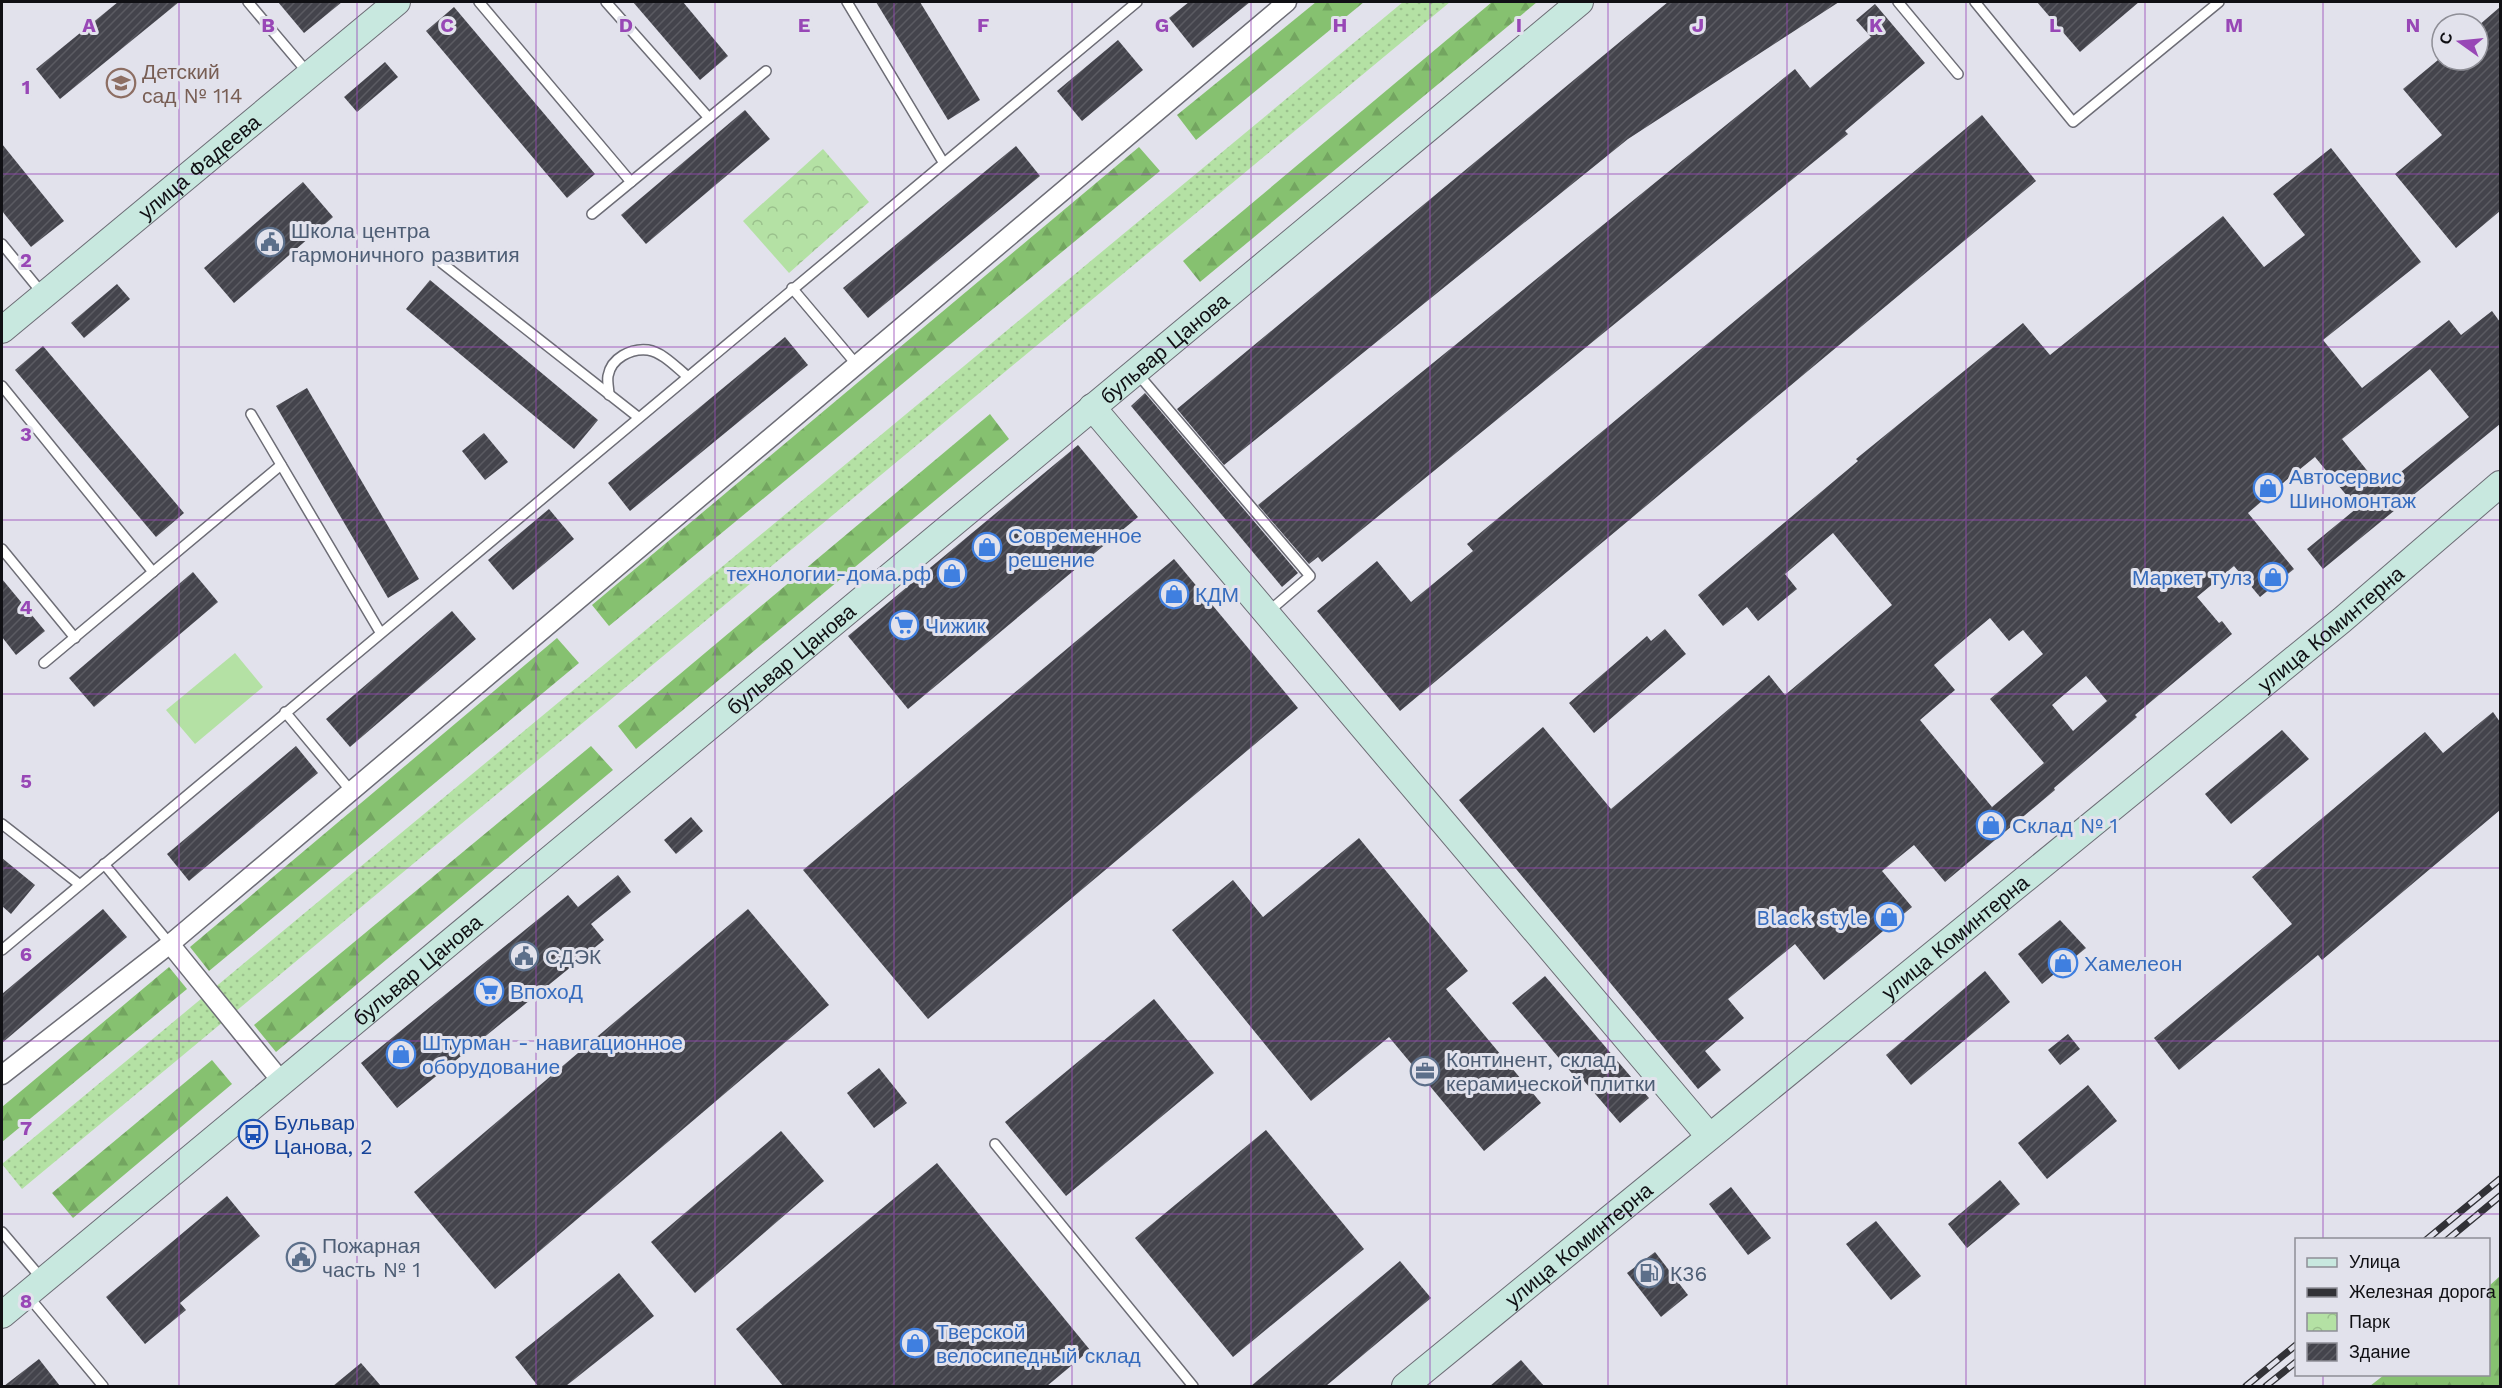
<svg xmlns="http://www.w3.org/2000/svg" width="2502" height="1388" viewBox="0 0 2502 1388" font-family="'Work Sans',sans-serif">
<defs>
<pattern id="grass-dots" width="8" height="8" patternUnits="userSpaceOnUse" patternTransform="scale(1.5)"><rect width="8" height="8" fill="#b4e1a4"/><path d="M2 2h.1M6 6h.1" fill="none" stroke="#9ac08c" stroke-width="1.8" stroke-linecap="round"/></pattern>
<pattern id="forest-firs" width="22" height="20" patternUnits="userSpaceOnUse" patternTransform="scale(1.5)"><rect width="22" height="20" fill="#86c170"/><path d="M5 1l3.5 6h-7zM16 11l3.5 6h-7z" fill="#73a560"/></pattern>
<pattern id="park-crowns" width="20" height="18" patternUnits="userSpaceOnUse" patternTransform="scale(1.5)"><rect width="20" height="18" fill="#b4e1a4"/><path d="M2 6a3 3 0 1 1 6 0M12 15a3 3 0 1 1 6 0" fill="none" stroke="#9ac08c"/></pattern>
<pattern id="building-hatch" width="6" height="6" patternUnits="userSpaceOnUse" patternTransform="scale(1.5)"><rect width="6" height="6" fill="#44444c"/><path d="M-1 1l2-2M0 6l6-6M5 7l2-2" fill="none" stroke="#5b5b62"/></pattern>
</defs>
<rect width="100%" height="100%" fill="#e2e2ec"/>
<!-- grass -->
<path fill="url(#grass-dots)" d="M1403,2H1450L22,1189L2,1164Z"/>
<!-- forest -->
<g fill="url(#forest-firs)">
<path d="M1316,2H1364L1196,140L1177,115Z"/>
<path d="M1492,2H1537L1200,282L1183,261Z"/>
<path d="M1139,147L1160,171L609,626L592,605Z"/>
<path d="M990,414L1009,439L636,749L618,726Z"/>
<path d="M557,638L579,663L209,971L190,947Z"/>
<path d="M591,746L613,770L276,1052L254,1025Z"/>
<path d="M169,967L187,989L2,1142V1107Z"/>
<path d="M212,1060L232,1084L73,1218L52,1193Z"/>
<path d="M2500,1276V1386H2370L2384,1375L2488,1374L2489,1286Z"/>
</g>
<!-- park -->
<path fill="url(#park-crowns)" d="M823,149L869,202L789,273L743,221Z"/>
<!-- pitch -->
<path fill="#b4e1a4" d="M235,653L263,687L195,744L166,710Z"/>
<!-- building -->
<g fill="url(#building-hatch)" fill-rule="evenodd">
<path d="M118,2H179L60,99L36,69Z"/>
<path d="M278,2H342L304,33Z"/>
<path d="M633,2H683L728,56L700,80Z"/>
<path d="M876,2H920L980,100L948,120Z"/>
<path d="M1189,2H1250L1193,48L1169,18Z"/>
<path d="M1668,2H1839L1628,139L1224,465L1177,409Z"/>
<path d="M2037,2H2139L2080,52Z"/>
<path d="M1875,4L1925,63L1845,131L1848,134L1322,562L1318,557L1309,564L1258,505L1795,69L1810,88L1871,37L1856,20Z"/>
<path d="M454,7L595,174L567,198L426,31Z"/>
<path d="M2500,7V211L2456,248L2395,174L2442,135L2403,89L2438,60H2478V26Z"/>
<path d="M1118,40L1143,70L1082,121L1057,91Z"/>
<path d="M385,62L398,77L357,112L344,97Z"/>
<path d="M745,110L770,139L646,244L621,215Z"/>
<path d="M1982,115L2036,181L1400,711L1317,611L1377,561L1411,602L1473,551L1467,544Z"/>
<path d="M2,144L64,221L31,247L2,211Z"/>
<path d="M1016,146L1040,176L868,318L843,288Z"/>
<path d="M2331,148L2421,262L2323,340L2362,388L2449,320L2461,335L2492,311L2500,322V424L2323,569L2307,549L2357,508L2315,457L2289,478L2248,513L2294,569L2260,597L2234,566L2197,597L2219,623L2222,621L2232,634L2135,715L2137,717L2054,788L2055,790L1945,882L1914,845L1882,871L1912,907L1824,980L1795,944L1728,999L1744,1018L1705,1051L1721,1070L1698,1089L1459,800L1543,727L1611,809L1769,675L1785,695L1892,605L1833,533L1785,574L1797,589L1758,621L1747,607L1723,626L1698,595L1858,461L1856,459L2023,323L2050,355L2223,216L2264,267L2305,235L2273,194ZM2430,369L2469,417L2381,488L2342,439ZM1990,618L2009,641L2023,630L2043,654L1990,699L2044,763L1992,807L1920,720L1955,690L1934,665ZM2086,676L2107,701L2073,731L2052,705Z"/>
<path d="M303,182L333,217L234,303L204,268Z"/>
<path d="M430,280L598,420L574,449L406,309Z"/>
<path d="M117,284L130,299L84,338L71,323Z"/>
<path d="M785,337L808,365L630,511L608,483Z"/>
<path d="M43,346L184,513L156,537L15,370Z"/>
<path d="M307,388L419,579L388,598L276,406Z"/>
<path d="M1145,393L1298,573L1282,587L1131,406Z"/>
<path d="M484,433L508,462L485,480L462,451Z"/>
<path d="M1078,445L1138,517L908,709L848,636Z"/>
<path d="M549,509L574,539L513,590L488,560Z"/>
<path d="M1174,559L1298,708L928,1019L803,870Z"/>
<path d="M193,572L218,602L94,707L69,678Z"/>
<path d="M2,579L45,631L16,655L2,637Z"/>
<path d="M452,611L476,639L350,747L326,719Z"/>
<path d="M1665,629L1686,654L1594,733L1569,703L1647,636L1651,641Z"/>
<path d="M2493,712L2500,722V810L2322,960L2318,955L2179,1070L2154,1038L2292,924L2252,877L2425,732L2443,753Z"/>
<path d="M2282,730L2309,759L2231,824L2205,794Z"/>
<path d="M296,746L318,773L189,881L167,854Z"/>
<path d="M691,817L703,831L676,854L664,840Z"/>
<path d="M1359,838L1468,971L1446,989L1541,1103L1484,1151L1389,1037L1311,1101L1172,930L1233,880L1263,917Z"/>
<path d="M2,858L35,885L11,914L2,906Z"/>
<path d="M618,875L631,892L591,924L604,940L397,1108L361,1063L568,895L578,907Z"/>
<path d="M103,909L127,937L2,1043V994Z"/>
<path d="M748,909L829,1005L495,1289L414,1192Z"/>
<path d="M2060,920L2086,948L2042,984L2018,954Z"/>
<path d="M1985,971L2010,1002L1911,1085L1886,1055Z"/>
<path d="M1545,976L1649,1098L1620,1123L1579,1075L1576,1078L1512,1003Z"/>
<path d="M1154,999L1214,1073L1066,1196L1005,1122Z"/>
<path d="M2068,1034L2080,1049L2060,1065L2048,1050Z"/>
<path d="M879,1068L907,1103L874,1128L847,1093Z"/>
<path d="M2088,1085L2117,1121L2047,1179L2018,1143Z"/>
<path d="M1266,1130L1364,1249L1233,1357L1135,1238Z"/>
<path d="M781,1131L824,1181L695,1293L651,1242Z"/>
<path d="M937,1163L1090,1350L1047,1386H783L736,1329Z"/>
<path d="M2000,1180L2020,1204L1967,1248L1948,1224Z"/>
<path d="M1731,1187L1771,1238L1748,1255L1709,1204Z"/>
<path d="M227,1196L260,1236L180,1303L186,1310L145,1344L106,1297Z"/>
<path d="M1876,1221L1921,1276L1891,1300L1846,1244Z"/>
<path d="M1655,1252L1688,1295L1661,1317L1627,1273Z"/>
<path d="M1400,1261L1431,1298L1326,1386H1251Z"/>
<path d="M619,1273L654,1316L566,1386H538L515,1357Z"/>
<path d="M39,1359L60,1386H4Z"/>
<path d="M1521,1360L1544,1386H1490Z"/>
<path d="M361,1363L381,1386H333Z"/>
</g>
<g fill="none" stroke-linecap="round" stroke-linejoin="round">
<!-- lane casing -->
<g stroke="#6d6d76" stroke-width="12">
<g id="lane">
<path d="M248,2L308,73"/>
<path d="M479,2L631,182"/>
<path d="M606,2L709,118"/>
<path d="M847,2L943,162"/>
<path d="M1898,2L1958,74"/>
<path d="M1975,2L2073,122L2219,2"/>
<path d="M592,214L766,71"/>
<path d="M2,244L42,293"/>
<path d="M438,260L638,417"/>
<path d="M792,288L857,365"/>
<path d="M1137,373L1310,576L1268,612"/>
<path d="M2,386L153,572"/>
<path d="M609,395C609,389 607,382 608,376C611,358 631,348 648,350C662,352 676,367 687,376"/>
<path d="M251,414L380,632"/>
<path d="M2,549L75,638"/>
<path d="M44,663L281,465"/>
<path d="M285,712L351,791"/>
<path d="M2,824L79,884"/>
<path d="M104,864L170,944"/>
<path d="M2,950L1137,2"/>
<path d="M995,1144L1193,1386"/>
<path d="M2,1232L42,1279"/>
<path d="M28,1296L103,1386"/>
</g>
</g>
<!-- street casing -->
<g stroke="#6d6d76" stroke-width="21">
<g id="street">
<path d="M170,944L282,1082"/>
<path d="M2,1075L170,944L1287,2"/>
</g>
</g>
<!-- secondary casing -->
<g stroke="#6d6d76" stroke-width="28">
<g id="secondary">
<path id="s1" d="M2,330L397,2"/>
<path d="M1092,407L1709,1136"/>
<path id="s2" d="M2,1315L1580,2"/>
<path id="s3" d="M1405,1386L2342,620L2500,484"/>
</g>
</g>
<!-- lane -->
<use href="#lane" stroke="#fff" stroke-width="9"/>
<!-- street -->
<use href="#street" stroke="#fff" stroke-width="18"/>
<!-- secondary -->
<use href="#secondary" stroke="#c8e8df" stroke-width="26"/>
<!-- rail casing -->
<g stroke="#323237" stroke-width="7">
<g id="rail">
<path d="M2426,1240L2500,1179"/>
<path d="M2447,1240L2500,1196"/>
<path d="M2246,1386L2296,1345"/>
<path d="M2266,1386L2296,1362"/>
</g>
</g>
<!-- rail -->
<use href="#rail" stroke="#e2e2ec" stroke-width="4.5" stroke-dasharray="14" stroke-linecap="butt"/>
</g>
<!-- grid -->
<path fill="none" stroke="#9847b6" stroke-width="1.5" stroke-opacity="0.55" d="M179,2V1386M357,2V1386M536,2V1386M715,2V1386M894,2V1386M1072,2V1386M1251,2V1386M1430,2V1386M1608,2V1386M1787,2V1386M1966,2V1386M2145,2V1386M2323,2V1240M2,174H2500M2,347H2500M2,520H2500M2,694H2500M2,868H2500M2,1041H2500M2,1214H2500M2323,1374V1386"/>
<!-- icons -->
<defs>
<g id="school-ring" transform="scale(1.5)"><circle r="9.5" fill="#e2e2ec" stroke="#8d6e63" stroke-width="1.5"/><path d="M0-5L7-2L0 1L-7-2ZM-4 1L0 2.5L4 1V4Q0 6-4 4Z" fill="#8d6e63"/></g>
<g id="civic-ring" transform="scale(1.5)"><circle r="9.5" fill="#e2e2ec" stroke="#5c6f8a" stroke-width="1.5"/><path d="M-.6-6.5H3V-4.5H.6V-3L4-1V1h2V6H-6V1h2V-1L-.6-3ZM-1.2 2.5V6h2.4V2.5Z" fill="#5c6f8a"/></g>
<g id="shop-ring" transform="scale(1.5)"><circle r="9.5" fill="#e2e2ec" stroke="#3f7fe0" stroke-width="1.5"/><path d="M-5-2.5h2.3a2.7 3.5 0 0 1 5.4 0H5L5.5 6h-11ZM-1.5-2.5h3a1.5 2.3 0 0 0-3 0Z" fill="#3f7fe0"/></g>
<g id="supermarket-ring" transform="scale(1.5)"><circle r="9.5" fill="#e2e2ec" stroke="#3f7fe0" stroke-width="1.5"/><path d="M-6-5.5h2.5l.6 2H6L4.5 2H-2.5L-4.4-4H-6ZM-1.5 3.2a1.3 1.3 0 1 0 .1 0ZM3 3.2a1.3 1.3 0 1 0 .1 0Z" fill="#3f7fe0"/></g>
<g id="office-ring" transform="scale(1.5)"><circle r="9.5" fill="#e2e2ec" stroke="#5c6f8a" stroke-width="1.5"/><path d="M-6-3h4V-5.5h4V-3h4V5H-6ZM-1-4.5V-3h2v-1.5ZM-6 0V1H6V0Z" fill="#5c6f8a"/></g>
<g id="bus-ring" transform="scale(1.5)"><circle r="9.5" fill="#e2e2ec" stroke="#1a4fb4" stroke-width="1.5"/><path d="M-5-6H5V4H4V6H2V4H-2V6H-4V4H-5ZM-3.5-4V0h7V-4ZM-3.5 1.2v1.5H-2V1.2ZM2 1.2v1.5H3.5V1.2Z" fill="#1a4fb4"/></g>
<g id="fuel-ring" transform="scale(1.5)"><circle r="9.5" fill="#e2e2ec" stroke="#5c6f8a" stroke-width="1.5"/><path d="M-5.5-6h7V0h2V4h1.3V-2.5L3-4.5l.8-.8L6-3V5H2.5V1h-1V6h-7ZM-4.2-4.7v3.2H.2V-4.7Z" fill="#5c6f8a"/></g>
</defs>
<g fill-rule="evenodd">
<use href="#school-ring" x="121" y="83"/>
<use href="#civic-ring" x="270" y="242"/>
<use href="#shop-ring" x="2268" y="488"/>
<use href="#shop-ring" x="987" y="547"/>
<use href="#shop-ring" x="952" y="573"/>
<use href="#shop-ring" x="2273" y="577"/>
<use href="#shop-ring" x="1174" y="594"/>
<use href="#supermarket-ring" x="904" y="625"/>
<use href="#shop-ring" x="1991" y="825"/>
<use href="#shop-ring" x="1889" y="917"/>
<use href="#civic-ring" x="524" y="956"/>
<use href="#shop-ring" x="2063" y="963"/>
<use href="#supermarket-ring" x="489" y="991"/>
<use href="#shop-ring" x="401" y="1054"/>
<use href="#office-ring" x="1425" y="1071"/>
<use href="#bus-ring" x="253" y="1134"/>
<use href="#civic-ring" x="301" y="1257"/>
<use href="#fuel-ring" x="1649" y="1273"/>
<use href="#shop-ring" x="915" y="1343"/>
</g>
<g text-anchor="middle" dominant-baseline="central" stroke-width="6" stroke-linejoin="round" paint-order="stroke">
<!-- education labels -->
<g font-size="21" fill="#785e54" stroke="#e2e2ec" text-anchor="start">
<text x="142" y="71">Детский<tspan x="142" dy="24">сад № 114</tspan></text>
</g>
<!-- street labels -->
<g font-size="21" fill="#101014" stroke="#e2e2ec">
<text stroke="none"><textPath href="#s1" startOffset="256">улица Фадеева</textPath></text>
<text stroke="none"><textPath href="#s2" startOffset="1512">бульвар Цанова</textPath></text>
<text stroke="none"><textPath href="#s3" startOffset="1196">улица Коминтерна</textPath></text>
<text stroke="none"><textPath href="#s2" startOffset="1026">бульвар Цанова</textPath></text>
<text stroke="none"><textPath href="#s3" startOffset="710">улица Коминтерна</textPath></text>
<text stroke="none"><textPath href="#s2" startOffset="540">бульвар Цанова</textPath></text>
<text stroke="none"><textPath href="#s3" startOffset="224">улица Коминтерна</textPath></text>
</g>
<!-- service labels -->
<g font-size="21" fill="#4e5e75" stroke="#e2e2ec" text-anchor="start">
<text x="291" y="230">Школа центра<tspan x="291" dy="24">гармоничного развития</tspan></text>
<text x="545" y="956">СДЭК</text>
<text x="1446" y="1059">Континент, склад<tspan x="1446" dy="24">керамической плитки</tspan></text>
<text x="322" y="1245">Пожарная<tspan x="322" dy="24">часть № 1</tspan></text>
<text x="1670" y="1273">К36</text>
</g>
<!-- shop labels -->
<g font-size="21" fill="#366cbe" stroke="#e2e2ec" text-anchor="start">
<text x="2289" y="476">Автосервис<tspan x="2289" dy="24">Шиномонтаж</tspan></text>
<text x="1008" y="535">Современное<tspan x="1008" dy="24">решение</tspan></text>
<text x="931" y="573" text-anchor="end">технологии-дома.рф</text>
<text x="2252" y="577" text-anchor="end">Маркет тулз</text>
<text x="1195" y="594">КДМ</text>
<text x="925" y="625">Чижик</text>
<text x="2012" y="825">Склад № 1</text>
<text x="1868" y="917" text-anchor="end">Black style</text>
<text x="2084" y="963">Хамелеон</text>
<text x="510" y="991">ВпохоД</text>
<text x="422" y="1042">Штурман - навигационное<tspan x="422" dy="24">оборудование</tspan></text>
<text x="936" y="1331">Тверской<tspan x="936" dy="24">велосипедный склад</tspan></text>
</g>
<!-- transit labels -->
<g font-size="21" fill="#164399" stroke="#e2e2ec" text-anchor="start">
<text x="274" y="1122">Бульвар<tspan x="274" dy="24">Цанова, 2</tspan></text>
</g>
</g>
<g font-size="20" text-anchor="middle" font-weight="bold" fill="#9847b6" stroke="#e2e2ec" stroke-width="6" stroke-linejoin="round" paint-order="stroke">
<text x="89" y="32">A</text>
<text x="268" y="32">B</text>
<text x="447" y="32">C</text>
<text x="626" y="32">D</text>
<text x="804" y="32">E</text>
<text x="983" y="32">F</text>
<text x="1162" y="32">G</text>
<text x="1340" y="32">H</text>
<text x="1519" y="32">I</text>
<text x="1698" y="32">J</text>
<text x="1876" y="32">K</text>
<text x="2055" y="32">L</text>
<text x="2234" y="32">M</text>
<text x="2413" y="32">N</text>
<text x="26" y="94">1</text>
<text x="26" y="267">2</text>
<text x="26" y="441">3</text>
<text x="26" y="614">4</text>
<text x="26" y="788">5</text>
<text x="26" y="961">6</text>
<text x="26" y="1135">7</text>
<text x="26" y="1308">8</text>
</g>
<!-- border -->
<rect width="2502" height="1388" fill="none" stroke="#101014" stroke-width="6"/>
<!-- legend -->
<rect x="2295" y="1238" width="195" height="138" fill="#e2e2ec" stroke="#8e8e96" stroke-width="1.5"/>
<rect x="2307" y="1258" width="30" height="9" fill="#c8e8df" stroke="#8e8e96" stroke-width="1.5"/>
<text x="2349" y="1268" font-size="18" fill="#101014">Улица</text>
<rect x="2307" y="1288" width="30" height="9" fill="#323237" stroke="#8e8e96" stroke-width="1.5"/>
<text x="2349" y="1298" font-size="18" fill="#101014">Железная дорога</text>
<rect x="2307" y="1313" width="30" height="18" fill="url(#park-crowns)" stroke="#8e8e96" stroke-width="1.5"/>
<text x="2349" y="1328" font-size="18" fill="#101014">Парк</text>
<rect x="2307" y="1343" width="30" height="18" fill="url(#building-hatch)" stroke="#8e8e96" stroke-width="1.5"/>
<text x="2349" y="1358" font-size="18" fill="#101014">Здание</text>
<!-- north arrow -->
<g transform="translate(2460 42) rotate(285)"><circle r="28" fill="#e2e2ec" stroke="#8e8e96" stroke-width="1.5"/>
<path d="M0-4.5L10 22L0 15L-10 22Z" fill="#9847b6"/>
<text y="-9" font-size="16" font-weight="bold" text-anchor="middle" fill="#101014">С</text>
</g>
</svg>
